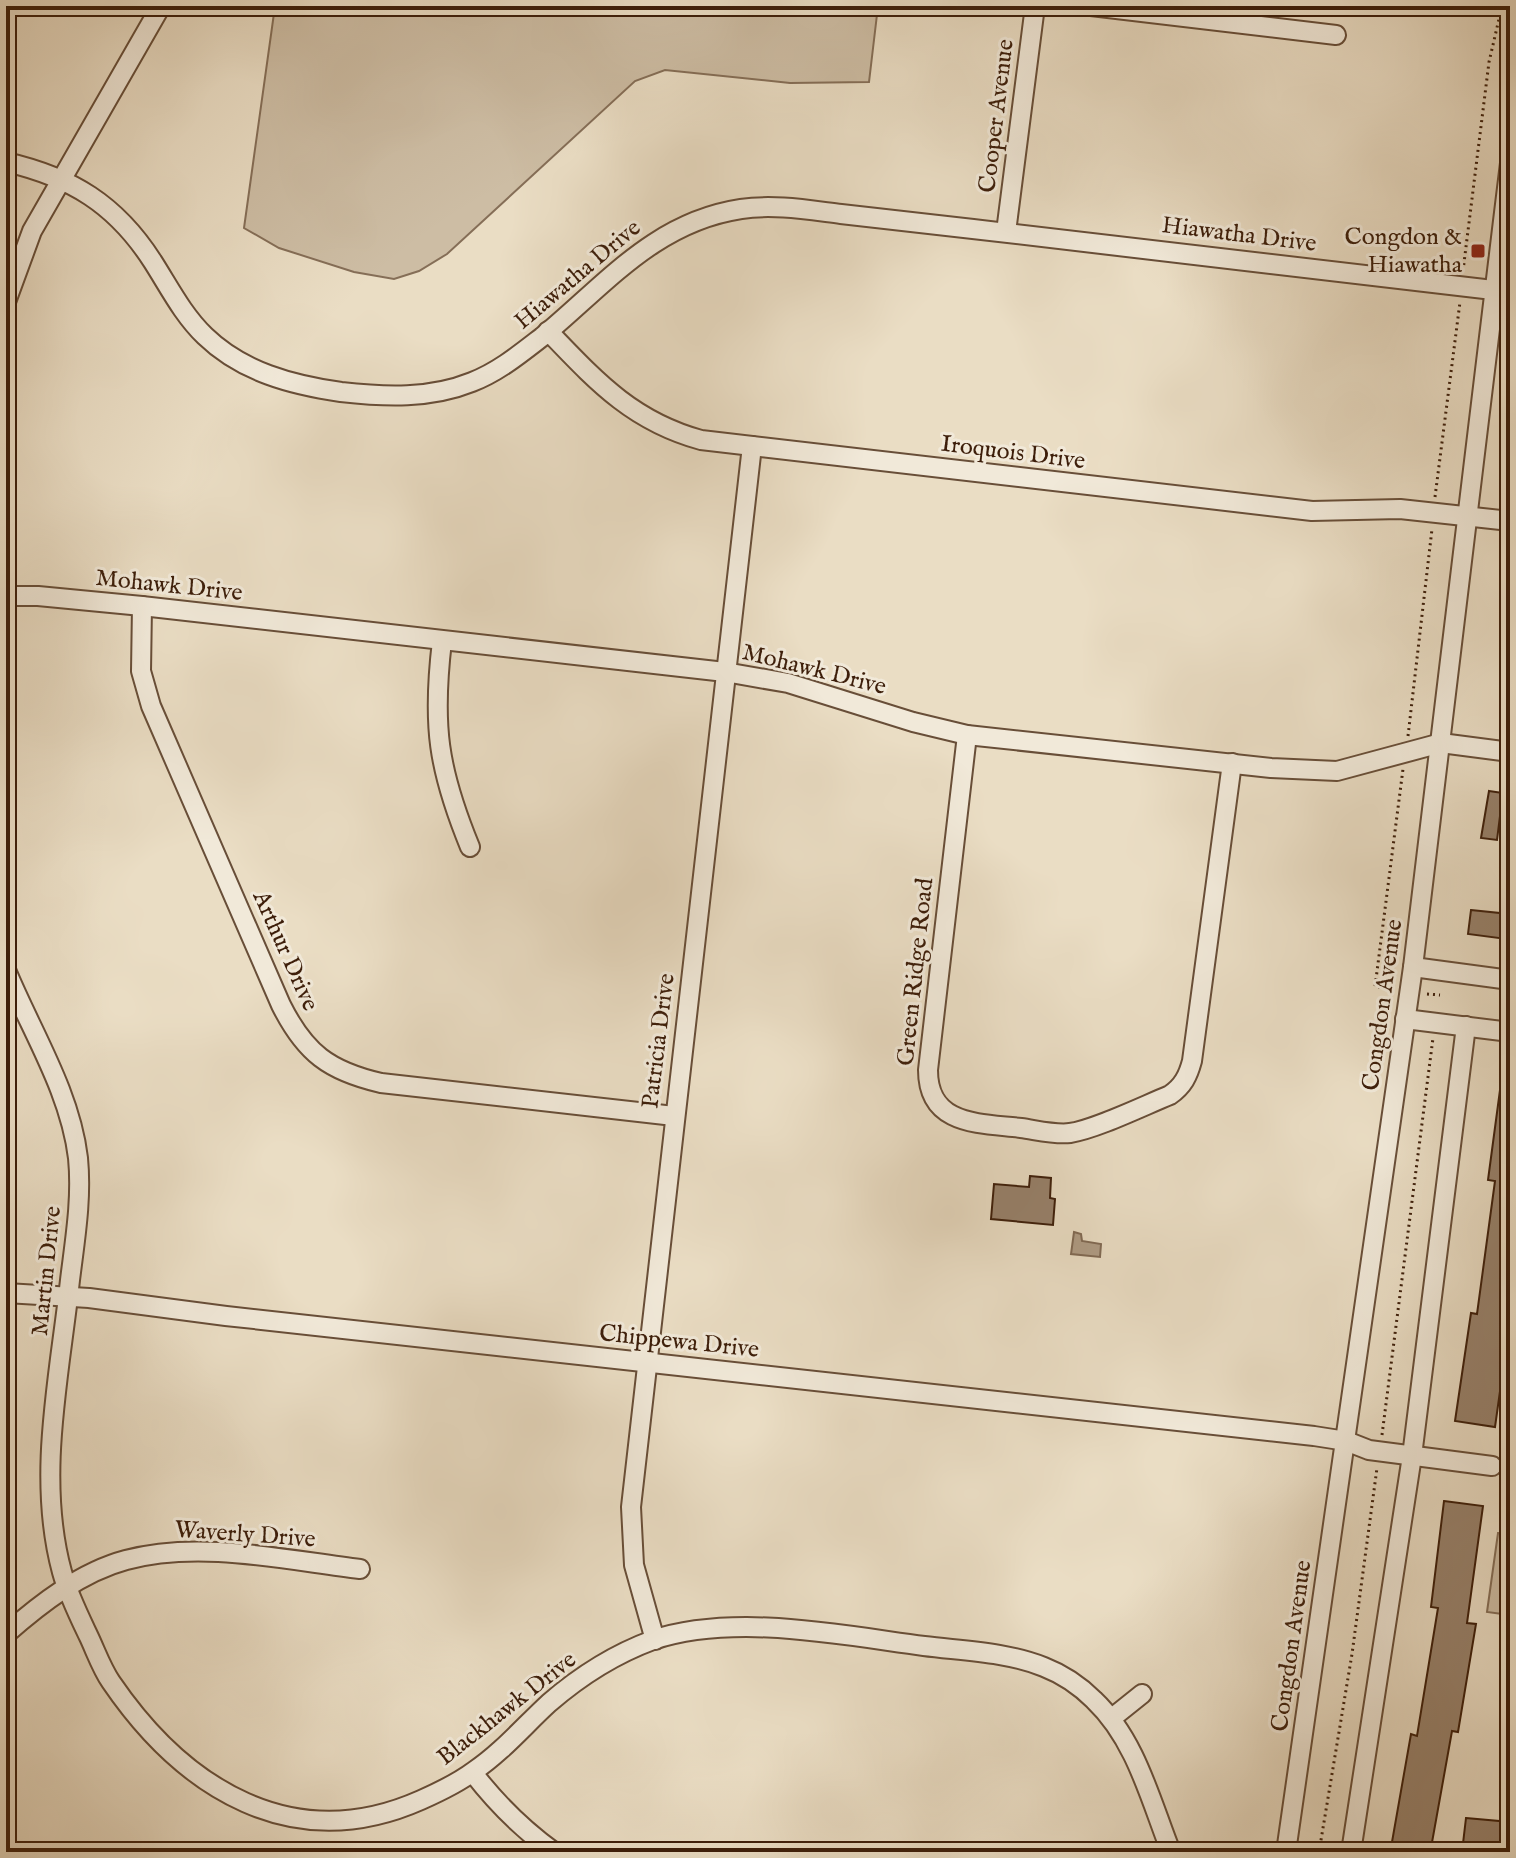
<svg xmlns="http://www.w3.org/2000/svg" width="1516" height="1858" viewBox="0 0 1516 1858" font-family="'IM FELL English',serif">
<rect width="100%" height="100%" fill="#eaddc4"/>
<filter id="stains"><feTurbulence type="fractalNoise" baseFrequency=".0025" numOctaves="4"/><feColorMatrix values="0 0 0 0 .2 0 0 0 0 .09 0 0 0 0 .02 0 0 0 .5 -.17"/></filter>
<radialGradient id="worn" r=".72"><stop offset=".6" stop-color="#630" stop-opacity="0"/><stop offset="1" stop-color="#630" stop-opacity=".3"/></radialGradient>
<!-- green -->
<g fill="#cdbda4" stroke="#856e57" stroke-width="2">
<path d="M275,6H878L869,82L790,83L665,70L635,81L447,254L419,271L394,279L354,272L279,248L244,228Z"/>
<path d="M1498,1533L1510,1534V1615L1487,1612Z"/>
</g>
<!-- water -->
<path fill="#af9c85" stroke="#816a54" stroke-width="2" d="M1074,1232L1081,1234L1082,1241L1101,1244L1100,1257L1071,1254Z"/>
<!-- building -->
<g fill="#97816b" stroke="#3d1e0a" stroke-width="2">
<path d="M1489,791L1510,794V817L1500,816L1497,840L1481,838Z"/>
<path d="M1471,910L1509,914L1506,939L1468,934Z"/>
<path d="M1502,1075H1510V1320L1495,1427L1455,1421L1471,1313L1477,1314L1495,1181L1488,1180Z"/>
<path d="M1030,1176L1051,1178L1050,1198L1055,1199L1053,1225L991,1219L994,1184L1029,1187Z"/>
<path d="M1444,1501L1483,1506L1467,1623L1476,1624L1458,1732L1452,1731L1431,1848L1392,1842L1411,1734L1417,1736L1438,1608L1431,1607Z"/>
<path d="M1466,1818L1510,1822V1852H1462Z"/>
</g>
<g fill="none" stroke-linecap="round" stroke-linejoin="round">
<!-- minor casing -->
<g stroke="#684e38" stroke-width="22">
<g id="minor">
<path d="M1091,6L1336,35"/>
<path d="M6,162C71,177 116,204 153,262C169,287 183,315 205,336C242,372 292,385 341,392C385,397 430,399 472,382C498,372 520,354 542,337C606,284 655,222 741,209C774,204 808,210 841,214C885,219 929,224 973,229C1152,249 1331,270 1510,292"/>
<path d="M1006,232L1035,6"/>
<path d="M6,302L32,231L161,6"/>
<path d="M548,331C596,381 632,421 701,440L1312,511L1400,509L1510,521"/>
<path d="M6,596H38L142,606L725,672L788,683L913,722L967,735L1271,768L1337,771L1441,743L1510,752"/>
<path d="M142,606L141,671L151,706L281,1005C305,1053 329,1071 381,1083L674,1116"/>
<path d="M442,641C432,725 438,769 470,847"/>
<path d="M967,735L928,1070C928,1126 979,1123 1021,1128C1036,1130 1055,1135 1070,1133C1096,1129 1143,1106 1170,1095C1183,1086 1188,1076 1192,1061L1232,763"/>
<path d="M1413,967L1510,980"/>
<path d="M6,970C31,1031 70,1091 78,1158C82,1199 75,1239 70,1280C60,1374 36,1477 62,1572C68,1594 79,1616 89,1637C96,1652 102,1669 111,1682C184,1789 293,1857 421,1800C439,1792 458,1783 474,1771C502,1752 524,1726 549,1703C579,1677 615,1654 653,1640C734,1613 841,1635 924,1646C964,1651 1007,1652 1044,1667C1062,1674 1080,1686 1094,1700C1136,1740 1150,1799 1171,1852"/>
<path d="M1405,1019L1510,1032"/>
<path d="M6,1293L89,1298L226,1316L1314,1436L1346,1441L1369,1450L1492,1466"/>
<path d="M6,1634C40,1604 81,1572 126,1560C199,1540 285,1560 360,1569"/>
<path d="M655,1640L634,1565L631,1507L752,446"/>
<path d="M1112,1718L1142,1694"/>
<path d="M473,1773C497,1804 522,1829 554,1852"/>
<path d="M1286,1852L1413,967L1510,163"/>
<path d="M1351,1852L1412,1456L1466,1026"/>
</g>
</g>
<!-- path -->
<g stroke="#3d1e0a" stroke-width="3" stroke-dasharray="2 4" stroke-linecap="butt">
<path d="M1463,271L1489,62L1502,6"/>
<path d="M1435,497L1460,302"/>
<path d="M1408,736L1432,529"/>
<path d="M1392,989L1375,987L1403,769"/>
<path d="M1427,994L1440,995"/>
<path d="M1382,1435L1433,1038"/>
<path d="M1319,1852L1352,1654L1377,1468"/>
</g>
<!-- minor -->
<use href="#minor" stroke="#f1e9d9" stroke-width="18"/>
</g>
<!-- markers -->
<rect fill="#8f2418" stroke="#f1e9d9" stroke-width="3" x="1470" y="243" width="16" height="16" rx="4"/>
<g text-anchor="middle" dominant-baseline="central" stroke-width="6" stroke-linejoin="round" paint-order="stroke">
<!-- street labels -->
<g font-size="24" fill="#3d1e0a" stroke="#f1e9d9">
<text transform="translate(997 116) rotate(-83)">Cooper Avenue</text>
<text transform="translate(1239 235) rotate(7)">Hiawatha Drive</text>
<text transform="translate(578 275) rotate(-40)">Hiawatha Drive</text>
<text transform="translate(1013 453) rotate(7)">Iroquois Drive</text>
<text transform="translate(169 586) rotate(6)">Mohawk Drive</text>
<text transform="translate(814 670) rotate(14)">Mohawk Drive</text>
<text transform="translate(285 951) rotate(66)">Arthur Drive</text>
<text transform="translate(916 972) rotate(-84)">Green Ridge Road</text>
<text transform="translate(1383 1005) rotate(-82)">Congdon Avenue</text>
<text transform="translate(659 1041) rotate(-83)">Patricia Drive</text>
<text transform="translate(47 1271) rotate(-84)">Martin Drive</text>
<text transform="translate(679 1342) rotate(6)">Chippewa Drive</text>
<text transform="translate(245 1535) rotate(4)">Waverly Drive</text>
<text transform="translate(1292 1646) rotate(-82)">Congdon Avenue</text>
<text transform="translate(507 1709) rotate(-38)">Blackhawk Drive</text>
</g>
<!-- poi labels -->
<g font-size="24" fill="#3d1e0a" stroke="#f1e9d9" text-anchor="end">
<text x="1462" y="237">Congdon &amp;<tspan x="1462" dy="28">Hiawatha</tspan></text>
</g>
</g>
<!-- margin -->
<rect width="1516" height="1858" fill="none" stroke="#eaddc4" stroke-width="32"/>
<rect x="8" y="8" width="1500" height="1842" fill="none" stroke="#3d1e0a" stroke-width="4"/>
<rect x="16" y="16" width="1484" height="1826" fill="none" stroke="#3d1e0a" stroke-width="2"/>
<rect width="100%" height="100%" filter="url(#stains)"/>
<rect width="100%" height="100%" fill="url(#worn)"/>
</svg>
